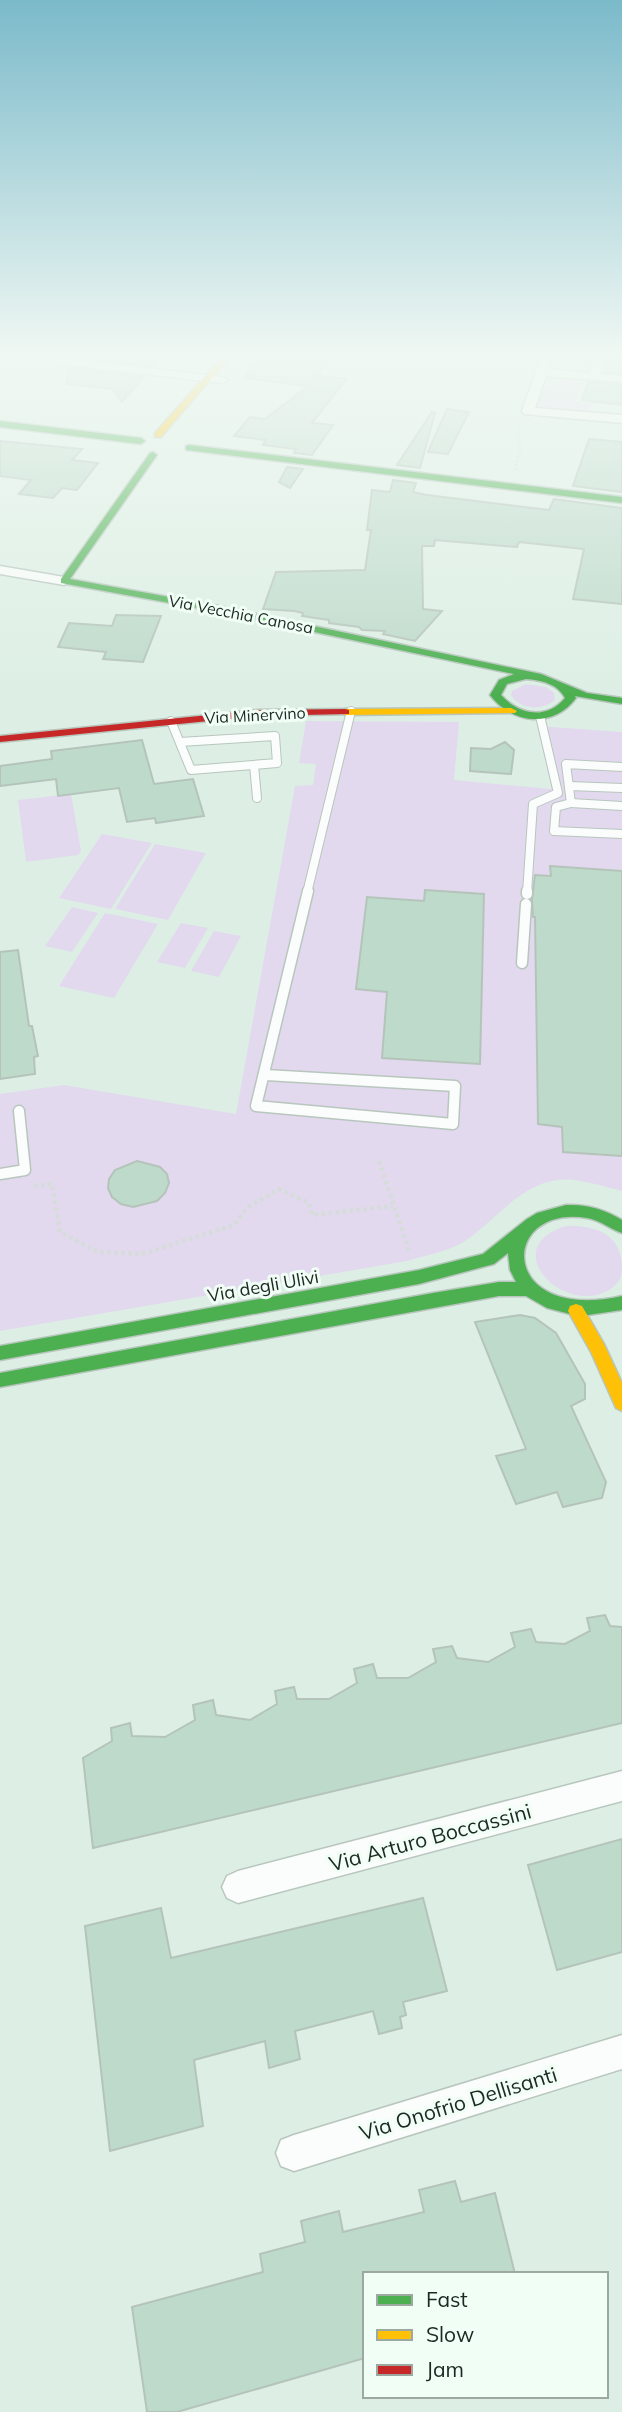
<svg xmlns="http://www.w3.org/2000/svg" width="622" height="2412" viewBox="0 0 622 2412" font-family="Mulish,sans-serif">
<rect width="100%" height="100%" fill="#ddefe4"/>
<!-- green -->
<g fill="#e2d9ef">
<path d="M551,376L582,380L576,401L592,404L589,414L535,409Z"/>
<path d="M526,684L546,687L554,693L555,700C542,711 520,710 511,695L512,691Z"/>
<path d="M306,721L459,722L454,780L552,789L537,726L622,732V1191C606,1187 590,1182 574,1180C528,1175 501,1215 468,1239C451,1251 427,1255 407,1261L0,1331V1094L64,1085L236,1114L295,786L313,785L316,764L299,763Z"/>
<path d="M71,794L81,851L78,855L26,862L18,800Z"/>
<path d="M102,834L152,843L111,909L59,898Z"/>
<path d="M155,844L206,853L168,920L115,909Z"/>
<path d="M72,907L98,913L72,952L45,946Z"/>
<path d="M105,913L158,924L114,998L59,986Z"/>
<path d="M181,923L208,928L185,968L157,962Z"/>
<path d="M214,931L241,936L219,977L191,971Z"/>
<path d="M566,1226C596,1225 622,1234 622,1268C622,1279 618,1284 609,1290C563,1317 496,1247 566,1226Z"/>
</g>
<!-- building -->
<g fill="#bedaca" stroke="#b5c4bb" stroke-width="2">
<path d="M76,357H161L153,366Z"/>
<path d="M262,357H330L313,382L321,376L347,379L312,423L333,425L312,455L294,453L296,449L263,445L266,440L234,436L250,417L265,419L308,386L244,378Z"/>
<path d="M609,357H622V373L606,372Z"/>
<path d="M68,368L144,377L122,402L113,389L67,384Z"/>
<path d="M588,382L622,385V405L582,400Z"/>
<path d="M447,409L469,412L448,454L428,452Z"/>
<path d="M432,412L435,413L420,468L397,465Z"/>
<path d="M589,439L622,442V492L573,486Z"/>
<path d="M0,441L82,449L72,460L98,463L77,490L62,488L53,498L19,494L31,480L0,476Z"/>
<path d="M287,467L303,469L290,488L279,482Z"/>
<path d="M393,480L416,483L413,492L427,495L549,510L554,499L622,508V604L573,599L584,549L519,542L517,547L435,540L434,546H422L423,609L442,611L415,641L383,634L385,631L362,630L359,627L329,623V620L302,616L303,613L294,611L263,609L276,572L365,570L371,530H367L372,490L390,492Z"/>
<path d="M116,615L161,616L143,662L103,659L106,652L58,647L69,623L112,626Z"/>
<path d="M142,740L154,784L193,779L204,816L156,823L155,818L127,822L119,788L58,796L56,779L0,786V766L52,759L51,751Z"/>
<path d="M505,742L514,750L511,774L470,771L471,748L491,749Z"/>
<path d="M550,866L622,871V1156L563,1152L562,1127L538,1124L535,917H533L532,900L535,875L551,876Z"/>
<path d="M425,890L484,894L480,1064L382,1058L387,992L356,989L367,897L424,901Z"/>
<path d="M18,950L29,1026H32L38,1056L34,1057L35,1074L0,1079V952Z"/>
<path d="M137,1161L160,1167L167,1174L169,1183L165,1193L157,1201L133,1207L121,1204L112,1197L108,1188L109,1179L115,1170Z"/>
<path d="M520,1315L535,1318L556,1333L585,1384V1399L571,1406L606,1482L602,1498L563,1507L557,1492L516,1504L496,1456L526,1449L475,1322Z"/>
<path d="M605,1615L610,1626L622,1627V1723L93,1848L83,1758L112,1741L111,1728L130,1723L132,1736L165,1737L195,1720L193,1705L213,1700L216,1715L250,1720L277,1704L275,1691L294,1687L297,1699H329L357,1683L354,1669L373,1664L377,1678H408L436,1662L433,1649L452,1646L457,1658L488,1662L515,1647L511,1633L531,1629L536,1642L565,1644L590,1631L587,1618Z"/>
<path d="M622,1839V1952L557,1970L528,1865Z"/>
<path d="M423,1898L447,1991L403,2002L406,2015L400,2017L402,2028L379,2034L373,2011L295,2031L300,2059L269,2068L265,2041L194,2060L203,2126L110,2151L85,1926L161,1908L171,1958Z"/>
<path d="M455,2181L461,2202L495,2193L515,2274H365V2358L177,2412H147L132,2307L263,2272L260,2254L305,2242L301,2221L339,2211L343,2232L424,2212L419,2190Z"/>
</g>
<g fill="none" stroke-linecap="round" stroke-linejoin="round">
<!-- lane-far1 casing -->
<g stroke="#b8c6be" stroke-width="10">
<g id="lane-far1">
<path d="M171,721L191,770L277,763L275,736L180,742"/>
<path d="M254,765L257,798"/>
<path d="M622,767L566,764L571,803L556,807L554,831L622,834"/>
<path d="M569,786L622,788"/>
<path d="M571,803L622,806"/>
<path d="M307,893L351,711"/>
<path d="M527,893L533,804L558,793L540,716"/>
</g>
</g>
<!-- lane casing -->
<g stroke="#b8c6be" stroke-width="13">
<g id="lane">
<path d="M527,894V891"/>
<path d="M522,963L526,904"/>
<path d="M266,1075L455,1086L453,1124L256,1106L308,891"/>
<path d="M0,1174L25,1170L19,1111"/>
</g>
</g>
<!-- street casing -->
<g stroke="#b8c6be" stroke-width="3">
<g id="street">
<path d="M19,357H54L222,377L228,380L222,383L25,360Z"/>
<path d="M541,357H553L548,369L589,373L594,357H606L600,374L622,376V382L546,376L535,408L622,415V423L524,414L522,411Z"/>
<path d="M0,566L64,577L71,581L64,585L0,574Z"/>
<path d="M622,1771V1801L238,1903L227,1898L222,1887L227,1876L238,1871Z"/>
<path d="M622,2035V2069L294,2171L281,2166L276,2153L281,2140L294,2135Z"/>
</g>
</g>
<!-- fast casing -->
<g stroke="#b8c6be" stroke-width="3">
<g id="fast">
<path d="M0,421L141,438L145,441L141,444L0,427Z"/>
<path d="M189,445L622,497V503L186,450V446Z"/>
<path d="M153,452L157,455L70,579L219,606L541,674L587,693L622,698V704L575,696L576,698C553,729 512,724 490,695L499,680L514,674L219,612L61,583V579L150,453ZM526,679C541,680 558,684 565,698C547,720 519,715 501,695L507,684Z"/>
<path d="M566,1205C587,1204 604,1209 622,1220V1233C610,1229 600,1220 587,1218C498,1204 498,1324 622,1296V1310L588,1315L570,1314L547,1308L526,1296H499L0,1387V1373L433,1293L499,1282H516L510,1270L508,1253L494,1264L419,1284L0,1360V1346L419,1270L483,1254L527,1219L537,1213Z"/>
</g>
</g>
<!-- slow casing -->
<g stroke="#b8c6be" stroke-width="3">
<g id="slow">
<path d="M222,357H230L161,437H155V433Z"/>
<path d="M511,708L517,711L515,713L345,715L339,712L345,709Z"/>
<path d="M576,1304L582,1306L604,1344L622,1383V1411L616,1408L591,1352L568,1311L570,1306Z"/>
</g>
</g>
<!-- jam casing -->
<g stroke="#b8c6be" stroke-width="3">
<path id="jam" d="M345,709L349,710V714L258,716L0,742V736L258,710Z"/>
</g>
<!-- path-far1 -->
<path stroke="#d6dcd9" stroke-width="2.5" stroke-dasharray="2 2" stroke-linecap="butt" d="M515,470L520,449L518,431L521,424"/>
<!-- path -->
<g stroke="#d6dcd9" stroke-width="4.5" stroke-dasharray="3.5 3.5" stroke-linecap="butt">
<path d="M379,1161L410,1253"/>
<path d="M34,1186L52,1184L60,1232L98,1252L142,1254L234,1225L248,1207L279,1189L309,1203L312,1215L393,1206"/>
</g>
<!-- lane-far1 -->
<use href="#lane-far1" stroke="#fafdfb" stroke-width="8"/>
<!-- lane -->
<use href="#lane" stroke="#fafdfb" stroke-width="10"/>
<!-- street -->
<use href="#street" fill="#fafdfb" fill-rule="evenodd"/>
<!-- fast -->
<use href="#fast" fill="#4caf50" fill-rule="evenodd"/>
<!-- slow -->
<use href="#slow" fill="#ffc107" fill-rule="evenodd"/>
<!-- jam -->
<use href="#jam" fill="#c62828" fill-rule="evenodd"/>
</g>
<!-- sky -->
<linearGradient id="sky" x2="0" y2="1"><stop stop-color="#7bbaca"/><stop offset="0.51" stop-color="#f0f8f3"/><stop offset="1" stop-color="#f0f8f3" stop-opacity="0"/></linearGradient>
<rect width="622" height="695" fill="url(#sky)"/>
<g text-anchor="middle" dominant-baseline="central" stroke-width="6" stroke-linejoin="round" paint-order="stroke">
<!-- far-street labels -->
<g font-size="16" fill="#1c2922" stroke="#f1fef6">
<text transform="translate(241 614) rotate(11)">Via Vecchia Canosa</text>
<text transform="translate(255 715) rotate(-3)">Via Minervino</text>
</g>
<!-- street labels -->
<g font-size="18" fill="#1c2922" stroke="#f1fef6">
<text transform="translate(263 1286) rotate(-10)">Via degli Ulivi</text>
</g>
<!-- near-street labels -->
<g font-size="21" fill="#1c2922" stroke="#f1fef6">
<text transform="translate(430 1837) rotate(-15)">Via Arturo Boccassini</text>
<text transform="translate(458 2103) rotate(-17)">Via Onofrio Dellisanti</text>
</g>
</g>
<!-- legend -->
<rect x="363" y="2272" width="245" height="126" fill="#f1fef6" stroke="#9ca9a1" stroke-width="2"/>
<rect x="377" y="2295" width="35" height="10" fill="#4caf50" stroke="#9ca9a1" stroke-width="2"/>
<text x="426" y="2307" font-size="21" fill="#1c2922">Fast</text>
<rect x="377" y="2330" width="35" height="10" fill="#ffc107" stroke="#9ca9a1" stroke-width="2"/>
<text x="426" y="2342" font-size="21" fill="#1c2922">Slow</text>
<rect x="377" y="2365" width="35" height="10" fill="#c62828" stroke="#9ca9a1" stroke-width="2"/>
<text x="426" y="2377" font-size="21" fill="#1c2922">Jam</text>
</svg>
